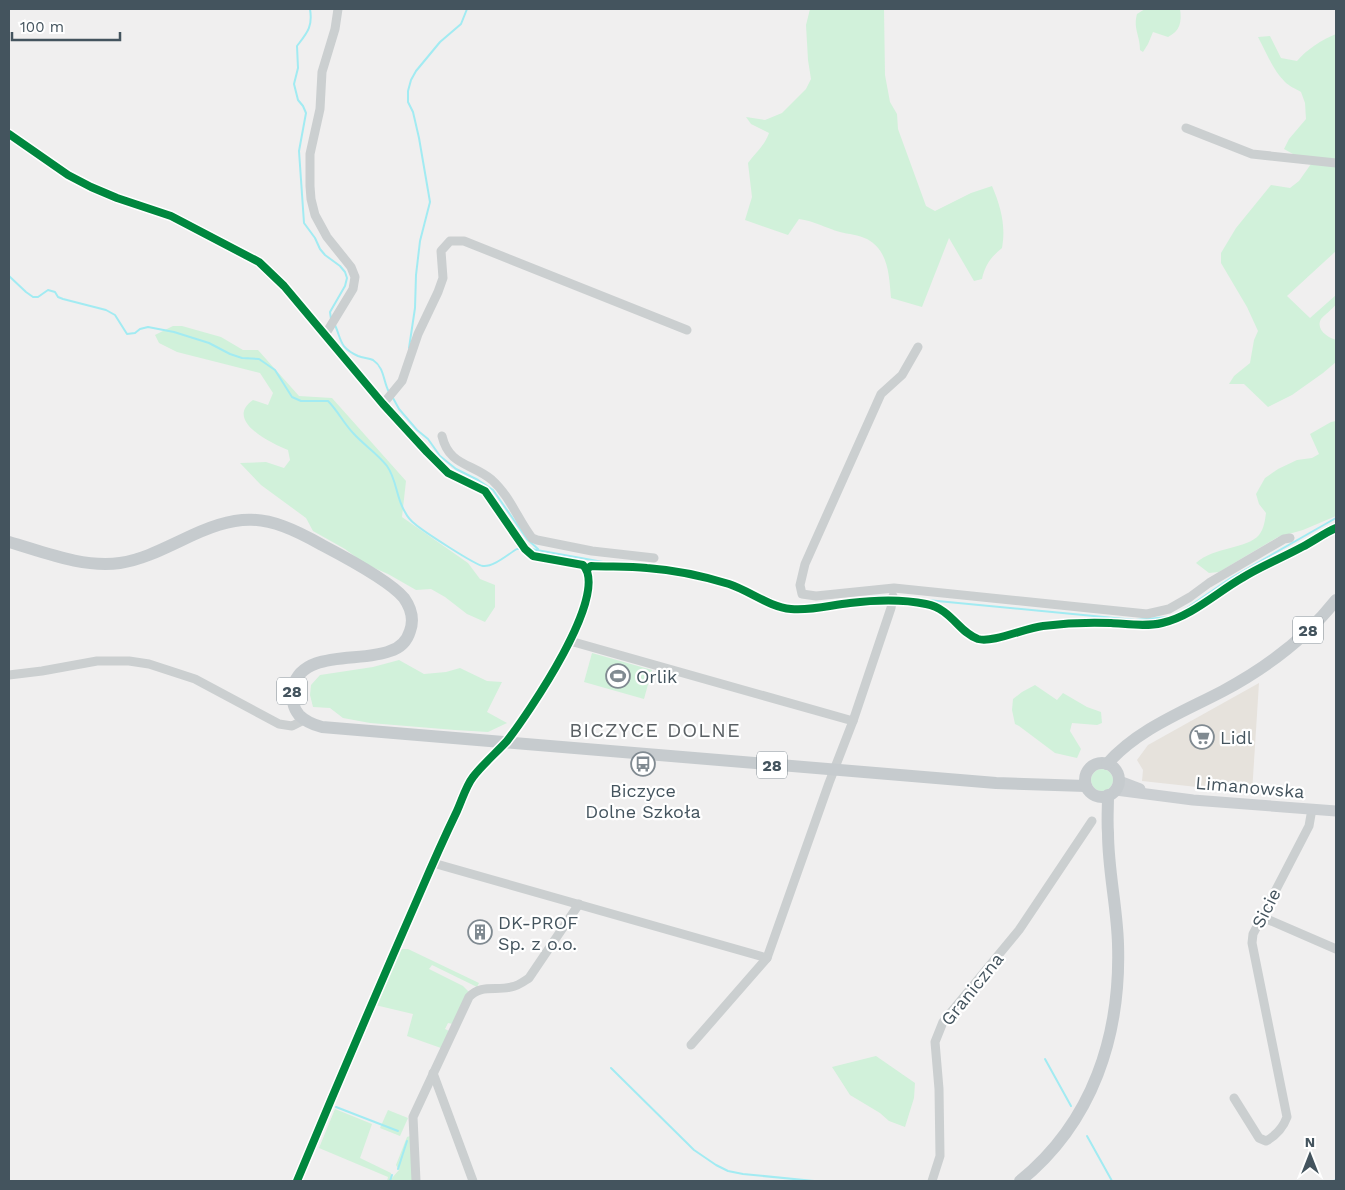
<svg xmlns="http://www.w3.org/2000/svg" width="1345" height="1190" viewBox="0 0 1345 1190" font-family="'Work Sans',sans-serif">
<rect width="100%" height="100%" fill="#f0efef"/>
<!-- commercial -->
<path fill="#e6e2dc" d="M1259,683L1252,793L1142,781L1143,770L1137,760L1148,745Z"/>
<!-- green -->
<g fill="#d1f1da">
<path d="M810,9H884L885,75L890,102L897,114L898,129L926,206L935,211L971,193L992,186C1001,207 1006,226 1002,248C991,257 985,265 982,279L974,281L949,238L922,307L891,298C889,276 889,251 867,239C859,235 848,234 840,232C826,228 814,221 799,219L788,235L745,220L752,197L748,163C756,152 765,145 769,133L751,124L746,117L765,120L782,113L806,89L811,79L808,60L806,25Z"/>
<path d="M1145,9H1180C1182,22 1180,31 1168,37L1153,32L1148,44L1143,52L1140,50C1140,35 1133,29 1137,14Z"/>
<path d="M1336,34V251L1287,296L1310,318L1336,295V304C1332,310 1325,314 1321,319C1315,330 1329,338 1336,340V362L1323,373L1292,395L1268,407L1244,384H1229L1234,376L1250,363L1254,340L1258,331L1247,307L1221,263V253L1236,228L1271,185L1290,188L1299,181L1311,164L1284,149L1289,139L1306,119L1305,103L1301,92C1296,89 1289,86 1285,82C1273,70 1266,52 1258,37L1270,36L1281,58L1297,61C1306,50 1323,39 1336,34Z"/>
<path d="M173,326H182L221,337L243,350H258L299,396L332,398L406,481L402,517L468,563L480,579L495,585V607L485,622L467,614L445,597L431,589L416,590L388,574L365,564L345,549L313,531L306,518L261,485L240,463L266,462L284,468L290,460L288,450C270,443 224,420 253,400L268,405L273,393L260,373L177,352L159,343L155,335Z"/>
<path d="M1336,421V516L1303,530L1278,537L1219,572L1209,573L1196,563C1213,547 1247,549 1259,535C1264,529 1265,520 1266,513L1259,504L1256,494L1265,478L1278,469L1297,460L1312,458L1319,454L1310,434L1331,422Z"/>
<path d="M592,653L652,670L644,699L584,682Z"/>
<path d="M399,660L424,674L446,672L460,668L487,681L502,682L487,712L507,723L488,732L455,730L370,723L343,718L330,708L313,707L310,695L311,685L320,675L373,667Z"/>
<path d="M1035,685L1057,700L1063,693L1087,707L1101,712L1102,723L1097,725L1072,723L1070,731L1081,749L1077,758L1055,753L1019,726L1015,724L1012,710L1013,699L1022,692Z"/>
<circle cx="1102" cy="780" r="11"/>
<path d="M402,949H408L479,983L477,987L432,965L429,969L463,986L469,992L453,1024L448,1023L445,1029L449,1031L441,1048L407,1036L413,1014L375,1005L397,952Z"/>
<path d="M876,1056L915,1083L914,1098L905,1127L889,1121L880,1113L850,1095L832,1067Z"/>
<path d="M335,1109L372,1124L360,1158L391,1173L392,1178L399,1170L396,1165L407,1137L410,1136L414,1181H387L388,1177L319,1148Z"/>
<path d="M388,1110L408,1118L400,1136L380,1128Z"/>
</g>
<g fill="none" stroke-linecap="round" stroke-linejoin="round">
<!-- stream -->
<g stroke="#a2ebf2" stroke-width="2">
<path d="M310,9C313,27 307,33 297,46L298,68L294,84L298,100L303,106L306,113L299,151L304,223L315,238L320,249L325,255L340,266L345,272L347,278L345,286L330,312L331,319"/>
<path d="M9,276L26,292L33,297H38L48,290L55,292L58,297L63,299L106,310L115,315L127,334L135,333L140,329L148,327L174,332L209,343L230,354L242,358L259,359L275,370L292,397L301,401H328C338,411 344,424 354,434C364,445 378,454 387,466C397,480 396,498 405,512C407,516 411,521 415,524C423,531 475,565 483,566C494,567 508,554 517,549H521"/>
<path d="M335,325C342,341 339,347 358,356C363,358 369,358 373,360C385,368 383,382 389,392"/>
<path d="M409,348L415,308L416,275L420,241L430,202L419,138L413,112L408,102V91L411,80L416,71L440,42L461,24L467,9"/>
<path d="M393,398L399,409L417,430L428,439L440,456L456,469L478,480L493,490L527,539L538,549"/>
<path d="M531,549L603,562"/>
<path d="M869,597L885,596"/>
<path d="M927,600L1135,620L1169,617L1180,612"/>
<path d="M815,604L842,600"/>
<path d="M1184,610L1231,578L1336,518"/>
<path d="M1045,1059L1071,1106"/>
<path d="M611,1068L694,1150L716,1165L728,1171L743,1174L814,1181"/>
<path d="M336,1107L398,1131"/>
<path d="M1087,1136L1112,1181"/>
<path d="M398,1169L407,1141"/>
<path d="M390,1181L392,1175"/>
<path d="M1334,1181L1336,1180"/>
</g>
<!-- minor -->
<g stroke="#cbcfd0" stroke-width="9">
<path d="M1186,128L1252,154L1336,163"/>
<path d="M9,134L68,175L91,187L117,198L171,216L259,262L284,286L383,404L427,452L448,473L485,491L525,549L533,556L583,565C611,594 527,715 507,741C496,753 483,764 473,777C466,786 462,800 457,811C444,838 432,865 420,893C378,989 337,1085 297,1181"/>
<path d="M325,335L353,289L355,277L351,267L327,237L315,215L311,199L310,186V154L320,109L322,72L335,29L338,9"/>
<path d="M918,347L902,375L881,394L805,564L800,585L802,594L816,596L894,588L1147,614L1169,609L1190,597L1209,583L1284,539L1290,538"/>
<path d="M383,404L402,381L418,334L438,292L443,278L441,251L450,241H464L687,330"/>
<path d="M442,436C449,466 472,463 492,480C510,496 518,520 532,538L537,540L592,551L654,558"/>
<path d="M587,569L591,566C609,567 628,566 647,568C674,570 703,576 729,584C750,591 769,607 791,609C811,611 831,605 850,603C875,600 902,599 926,604C952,609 958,632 978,639C993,643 1025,628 1043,626C1066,623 1088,622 1111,623C1128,624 1146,627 1162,623C1192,616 1216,593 1242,578C1261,566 1282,558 1302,547C1314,541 1324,533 1336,528"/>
<path d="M570,641L853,721"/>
<path d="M9,675L42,671L97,661H129L149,664L195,679L279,724L292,726L304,720"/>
<path d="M433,863L767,958"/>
<path d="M1262,917L1336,949"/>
<path d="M691,1045L767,958L829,783L853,721L891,608L893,596"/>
<path d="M433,1073L473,1181"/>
<path d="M1234,1098L1259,1138L1266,1141C1277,1135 1283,1128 1287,1117L1252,943L1253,934L1309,826L1312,809"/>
<path d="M416,1181L413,1117L469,997C481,984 496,991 511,987C518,986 523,982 529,978L579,904"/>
<path d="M932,1181L940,1156L939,1089L935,1042L943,1022L1019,930L1092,821"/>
</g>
<!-- secondary -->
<g stroke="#cbcfd2" stroke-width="11">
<path d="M1119,781L1140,789"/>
<path d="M1116,790L1193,800L1336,811"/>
</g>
<!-- primary -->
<g stroke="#c6cbce" stroke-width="12">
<path d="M9,542C44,552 82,568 120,563C141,560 161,550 180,541C239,512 264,512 322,545C343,556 390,581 404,598C411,608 414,620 410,631C407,641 400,648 390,651C361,663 303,649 293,687C291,697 293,708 299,715C306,722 314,725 322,727L996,783L1086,786"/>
<circle cx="1102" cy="780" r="17"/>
<path d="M1107,764C1138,729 1183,712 1223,691C1266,668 1306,638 1336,600"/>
<path d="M1020,1181C1093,1122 1121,1035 1118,944C1117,907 1108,870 1108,833C1107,821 1108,808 1108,795"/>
</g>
<!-- cycleway casing -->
<g stroke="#fff" stroke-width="11">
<g id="cycleway">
<path d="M9,134L68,175L91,187L117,198L171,216L259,262L284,286L383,404L427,452L448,473L485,491L525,549L533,556L583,565C611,594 527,715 507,741C496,753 483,764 473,777C466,786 462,800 457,811C444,838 432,865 420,893C378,989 337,1085 297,1181"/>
<path d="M587,569L591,566C609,567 628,566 647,568C674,570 703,576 729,584C750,591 769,607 791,609C811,611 831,605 850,603C875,600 902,599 926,604C952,609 958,632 978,639C993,643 1025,628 1043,626C1066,623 1088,622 1111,623C1128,624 1146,627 1162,623C1192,616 1216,593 1242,578C1261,566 1282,558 1302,547C1314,541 1324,533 1336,528"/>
</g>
</g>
<!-- cycleway -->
<use href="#cycleway" stroke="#00873e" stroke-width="8"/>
</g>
<!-- icons -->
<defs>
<g id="stadium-ring" transform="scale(1.25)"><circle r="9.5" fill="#fff" stroke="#808a91" stroke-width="1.5"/><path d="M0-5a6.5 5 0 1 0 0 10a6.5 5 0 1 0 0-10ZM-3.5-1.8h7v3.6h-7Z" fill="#808a91"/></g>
<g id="supermarket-ring" transform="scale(1.25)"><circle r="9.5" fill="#fff" stroke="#808a91" stroke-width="1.5"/><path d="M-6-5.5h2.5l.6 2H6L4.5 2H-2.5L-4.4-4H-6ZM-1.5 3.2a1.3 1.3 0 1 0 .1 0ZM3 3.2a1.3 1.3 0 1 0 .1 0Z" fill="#808a91"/></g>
<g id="bus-ring" transform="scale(1.25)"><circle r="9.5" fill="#fff" stroke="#808a91" stroke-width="1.5"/><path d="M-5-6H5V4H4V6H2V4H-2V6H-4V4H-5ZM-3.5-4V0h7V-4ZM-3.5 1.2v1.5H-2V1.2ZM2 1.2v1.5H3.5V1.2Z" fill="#808a91"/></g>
<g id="building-ring" transform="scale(1.25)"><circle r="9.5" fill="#fff" stroke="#808a91" stroke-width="1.5"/><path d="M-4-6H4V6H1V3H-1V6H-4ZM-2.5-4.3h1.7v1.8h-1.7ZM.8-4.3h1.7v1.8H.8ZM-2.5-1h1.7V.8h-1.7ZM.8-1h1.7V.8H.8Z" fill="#808a91"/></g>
</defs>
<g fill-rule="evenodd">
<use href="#stadium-ring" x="618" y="676"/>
<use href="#supermarket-ring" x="1202" y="737"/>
<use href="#bus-ring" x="643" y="764"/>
<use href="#building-ring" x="480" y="932"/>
</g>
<g text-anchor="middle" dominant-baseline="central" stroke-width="4.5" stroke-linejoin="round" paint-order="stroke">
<!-- shield labels -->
<g fill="#fff" stroke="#7c878e" stroke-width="1">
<rect x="1293" y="616.5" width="30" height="27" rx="4"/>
<rect x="277" y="677.5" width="30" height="27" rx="4"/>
<rect x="757" y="751.5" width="30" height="27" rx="4"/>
</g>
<g font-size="16" font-weight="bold" fill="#44545e">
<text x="1308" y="630">28</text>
<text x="292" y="691">28</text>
<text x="772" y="765">28</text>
</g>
<!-- poi labels -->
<g font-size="18" fill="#44545e" stroke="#fff" text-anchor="start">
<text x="636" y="676">Orlik</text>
<text x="1220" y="737">Lidl</text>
<text x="643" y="790" text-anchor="middle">Biczyce<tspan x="643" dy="21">Dolne Szkoła</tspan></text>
<text x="498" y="922">DK-PROF<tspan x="498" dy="21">Sp. z o.o.</tspan></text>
</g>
<!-- street labels -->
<g font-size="18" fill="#44545e" stroke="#fff">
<text transform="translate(1250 787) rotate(5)">Limanowska</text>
<text transform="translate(1266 908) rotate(-63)">Sicie</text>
<text transform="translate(972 989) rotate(-51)">Graniczna</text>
</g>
<!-- quarter labels -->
<g font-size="20" letter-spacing="1" fill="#5a6064" stroke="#fff">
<text x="655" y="730">BICZYCE DOLNE</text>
</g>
</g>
<!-- border -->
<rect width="1345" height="1190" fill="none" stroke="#44545e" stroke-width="20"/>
<!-- north arrow -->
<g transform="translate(1310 1155)" stroke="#ffffff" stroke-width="4" paint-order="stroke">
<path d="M0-4L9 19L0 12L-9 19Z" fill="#44545e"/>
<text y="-8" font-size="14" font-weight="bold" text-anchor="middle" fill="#44545e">N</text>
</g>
<!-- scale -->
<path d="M12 32v8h108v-8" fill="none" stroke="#44545e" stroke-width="2.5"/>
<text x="20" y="32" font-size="15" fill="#44545e" stroke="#ffffff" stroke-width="4" paint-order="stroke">100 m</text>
</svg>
